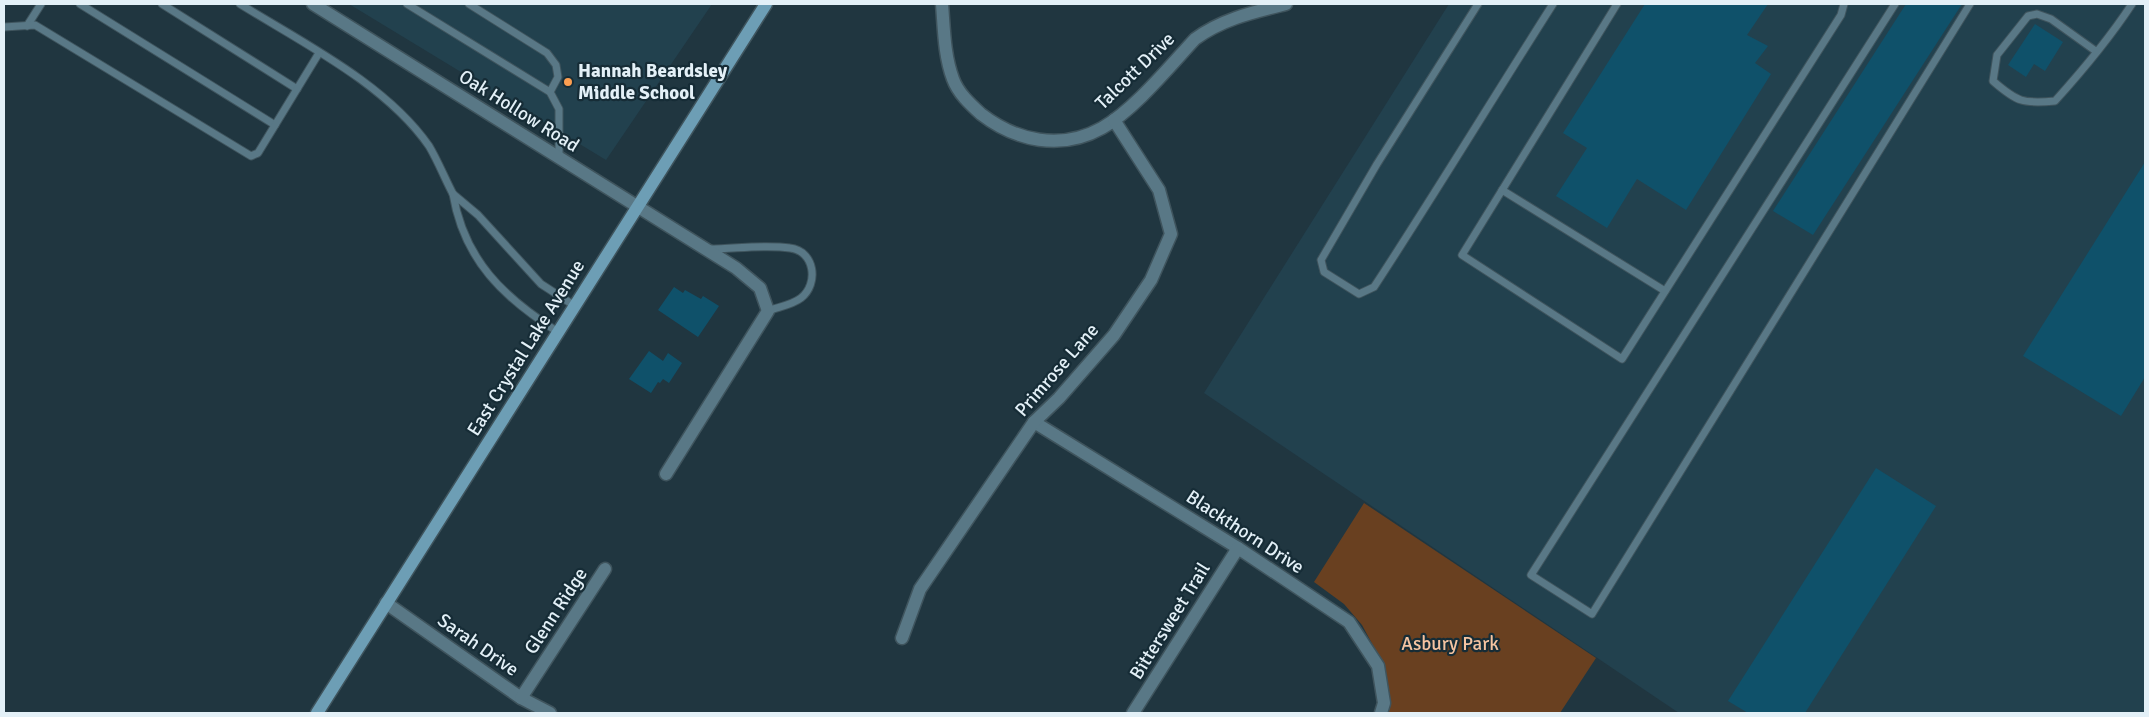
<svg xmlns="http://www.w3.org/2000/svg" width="2149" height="717" viewBox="0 0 2149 717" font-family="Signika,sans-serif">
<rect width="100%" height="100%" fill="#203640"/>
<!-- built -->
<g fill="#22414e">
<path d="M349,4H712L606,160Z"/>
<path d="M1449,4H2145V713H1679L1204,393Z"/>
</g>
<!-- green -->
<path fill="#694020" d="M1364,503L1596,658L1560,713H1386L1383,664L1362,625L1344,604L1314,582Z"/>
<!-- building -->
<g fill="#0f516a">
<path d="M1645,4H1768L1747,35L1768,46L1755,63L1771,74L1686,210L1637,179L1607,228L1556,196L1587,148L1563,133Z"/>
<path d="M1906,4H1962L1813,235L1773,211Z"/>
<path d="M2035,24L2063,42L2045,71L2034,64L2026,77L2008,65Z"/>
<path d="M2145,162V377L2121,416L2023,356Z"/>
<path d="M674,287L683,293L685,290L701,299L703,296L719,306L698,337L658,310Z"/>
<path d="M649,351L663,361L668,353L682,363L669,383L663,379L660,383L658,382L651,393L629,379Z"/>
<path d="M1876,468L1936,506L1805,713H1748L1728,701Z"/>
</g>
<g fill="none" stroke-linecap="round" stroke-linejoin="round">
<!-- lane casing -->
<g stroke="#3f545d" stroke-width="9">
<g id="lane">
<path d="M80,4L275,125"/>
<path d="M162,4L297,89"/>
<path d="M240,4C303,43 386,84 429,146C438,161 445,179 453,194"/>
<path d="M407,4L550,92L559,109V158"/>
<path d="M469,4L547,53L556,65L558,77L550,92"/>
<path d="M1478,4L1377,164L1321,260L1324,272L1359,294L1374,287C1435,194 1493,98 1553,4"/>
<path d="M1617,4L1462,255L1622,359L1841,15L1844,4"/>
<path d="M1895,4L1531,575L1592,614L1970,4"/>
<path d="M27,26L41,4"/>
<path d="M4,27L35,25L251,156L258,153L319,53"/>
<path d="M2097,52L2051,19L2037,14L2028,16L1997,55L1993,81C2017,102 2023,104 2055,101C2083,70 2109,39 2132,4"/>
<path d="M1502,190L1665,291"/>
<path d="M709,249C735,249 764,244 790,248C815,251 819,284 801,298C792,305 778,307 768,311"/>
<path d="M558,332C504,298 464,260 453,194L478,215L541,284L575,306"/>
</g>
</g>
<!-- street casing -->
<g stroke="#3f545d" stroke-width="15">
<g id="street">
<path d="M313,4L736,268L760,288L768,311L666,474"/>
<path d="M942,4C944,28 944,55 953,79C958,93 970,104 981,114C1016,141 1061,151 1102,128C1134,110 1169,67 1195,39C1222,19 1254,12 1286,4"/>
<path d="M1034,422L1238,548L1349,622L1378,666L1384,703L1381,713"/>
<path d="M386,603L521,698L550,713"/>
<path d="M902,638L920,589L1034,422L1059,398L1114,335L1151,280L1171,234L1159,190L1114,120"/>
<path d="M521,698L605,569"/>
<path d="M1133,713L1238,548"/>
</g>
</g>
<!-- secondary casing -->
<g stroke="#3f545d" stroke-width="15">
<path id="secondary" d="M317,713L766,4"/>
</g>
<!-- lane -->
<use href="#lane" stroke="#597886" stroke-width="7"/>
<!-- street -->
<use href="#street" stroke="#597886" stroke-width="12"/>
<!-- secondary -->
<use href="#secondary" stroke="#6d9eb5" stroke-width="12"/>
</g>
<!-- markers -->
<circle fill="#fb9e51" stroke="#162c36" stroke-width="2" cx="568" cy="82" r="5"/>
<g text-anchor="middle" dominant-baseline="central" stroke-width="4.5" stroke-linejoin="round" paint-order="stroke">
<!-- poi labels -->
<g font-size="19" font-weight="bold" fill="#e3f0f7" stroke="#162c36" text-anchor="start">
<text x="578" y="71">Hannah Beardsley<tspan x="578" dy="22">Middle School</tspan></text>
</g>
<!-- street labels -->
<g font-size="19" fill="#e3f0f7" stroke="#162c36">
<text transform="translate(1135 71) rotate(-44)">Talcott Drive</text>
<text transform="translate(519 111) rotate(32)">Oak Hollow Road</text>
<text transform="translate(526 348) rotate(-58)">East Crystal Lake Avenue</text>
<text transform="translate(1057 370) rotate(-49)">Primrose Lane</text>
<text transform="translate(1245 532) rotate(33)">Blackthorn Drive</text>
<text transform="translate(556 611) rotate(-57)">Glenn Ridge</text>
<text transform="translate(1170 621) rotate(-58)">Bittersweet Trail</text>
<text transform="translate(478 645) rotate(35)">Sarah Drive</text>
</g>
<!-- park labels -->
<g font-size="19" fill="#f5c4a1" stroke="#162c36">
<text x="1450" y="644">Asbury Park</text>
</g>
</g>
<!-- border -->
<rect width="2149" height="717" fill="none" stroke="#e3f0f7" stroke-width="10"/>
</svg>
